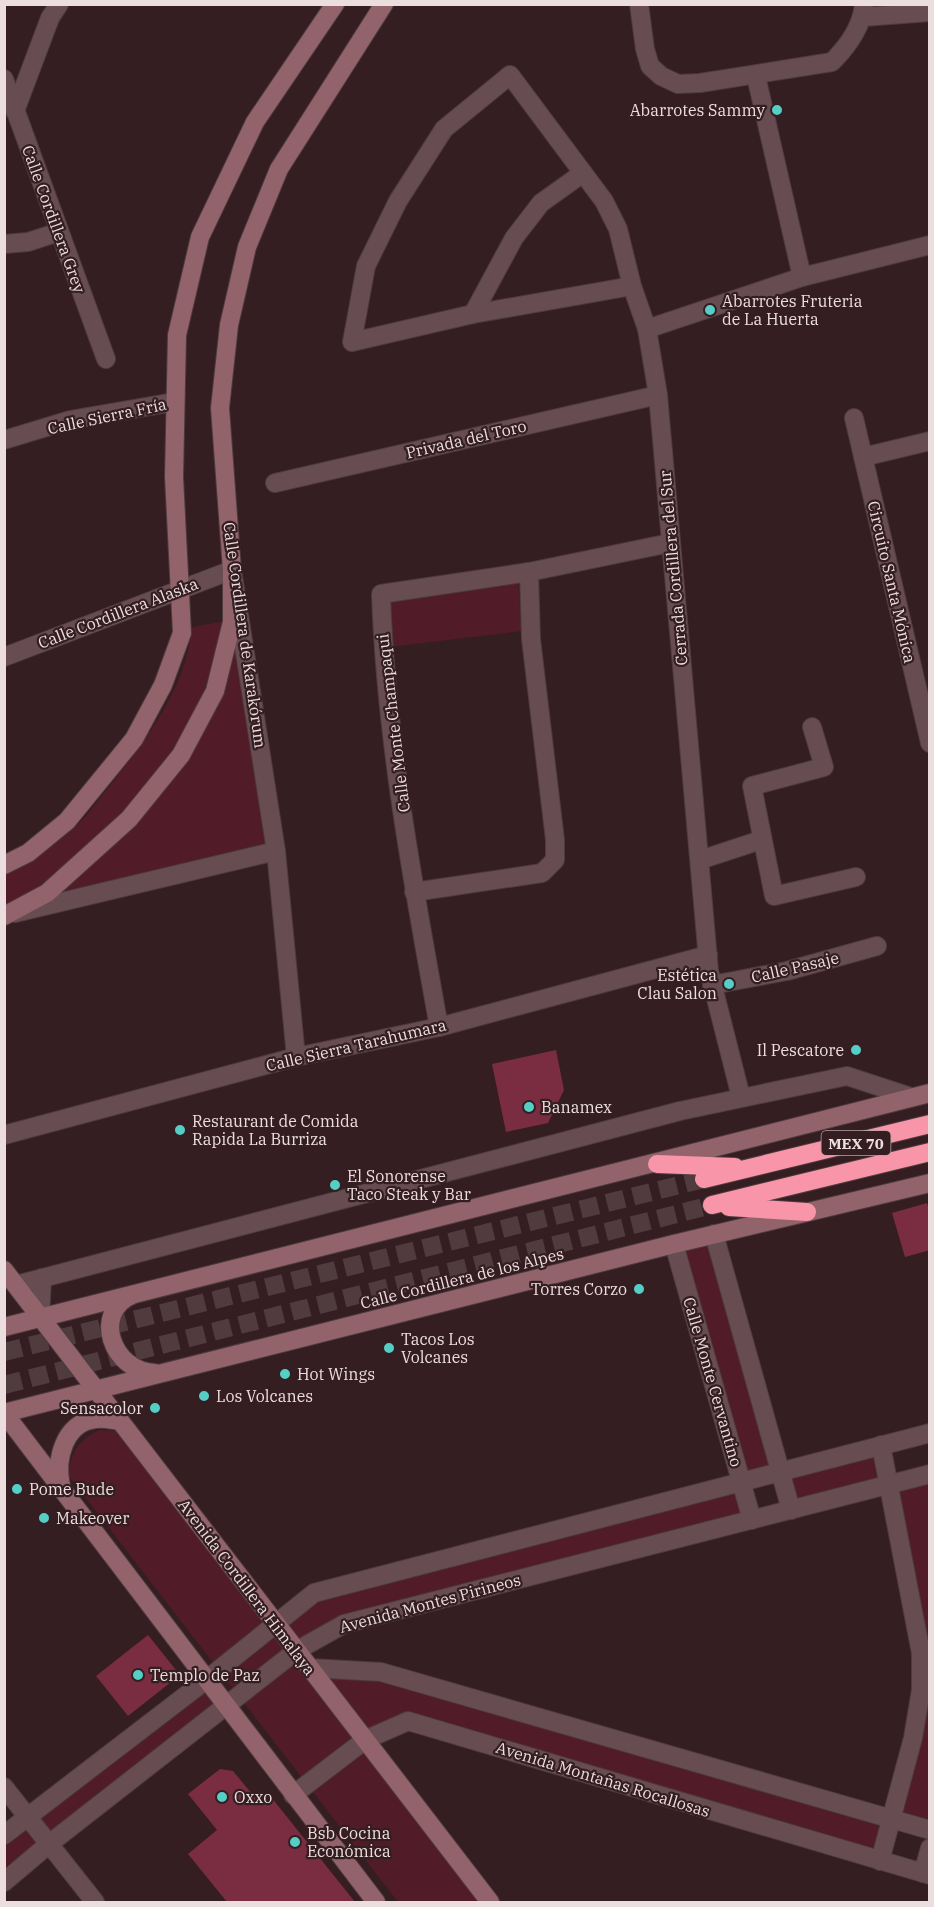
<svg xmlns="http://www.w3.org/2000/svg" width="934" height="1907" viewBox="0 0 934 1907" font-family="'IBM Plex Serif',serif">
<rect width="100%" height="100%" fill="#341e22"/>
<!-- green -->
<g fill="#511b28">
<path d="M518,582L522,631L390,647L389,598Z"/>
<path d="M236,619L269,848L5,909V872C31,858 59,843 80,822C92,810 102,795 112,783C149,736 186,687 192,627Z"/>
<path d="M714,1234L780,1470L881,1445L888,1485L929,1474V1830L892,1820L880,1861L408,1721L365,1740L310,1668L381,1672L892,1819L921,1690L888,1485L791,1510L780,1471L741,1481L752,1520L344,1624L296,1651L275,1624L314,1593L740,1481L674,1244Z"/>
<path d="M99,1430L119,1431L482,1902H398L68,1475C71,1453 78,1440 99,1430Z"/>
<path d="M206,1680L226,1705L5,1882V1835Z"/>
</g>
<!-- building -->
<g fill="#7a2d40">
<path d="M556,1050L564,1090L548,1123L506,1132L492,1064Z"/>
<path d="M927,1203L930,1212V1250L905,1257L892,1213Z"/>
<path d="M148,1635L180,1675L128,1716L96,1676Z"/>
<path d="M220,1769L233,1771L257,1800L267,1792L355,1902H227L188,1854L217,1830L188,1794Z"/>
</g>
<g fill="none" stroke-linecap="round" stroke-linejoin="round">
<!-- highway-tunnel -->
<g stroke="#503b3e" stroke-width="18" stroke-dasharray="18 9" stroke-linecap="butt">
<path d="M4,1352L704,1179"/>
<path d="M4,1385L712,1205"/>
</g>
<!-- street casing -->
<g stroke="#4d3b3e" stroke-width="20">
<g id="street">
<path d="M639,4L645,49L650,66L661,76L678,84L700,83L832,62C848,46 862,27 864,4"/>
<path d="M863,17L930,12"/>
<path d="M756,76L802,277"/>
<path d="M4,79L106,359"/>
<path d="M15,111L50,18L59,4"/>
<path d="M4,244L28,242L59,232"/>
<path d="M632,286L473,314L352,342L366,266L398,201L444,129L510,75L604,201L618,229L632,286L647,329L658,395L709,971L741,1097"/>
<path d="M473,314L514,238L541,203L583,173"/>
<path d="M647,329L802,277L930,245"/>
<path d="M854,418L930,743"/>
<path d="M4,440L70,420L174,402"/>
<path d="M863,457L930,441"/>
<path d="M275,483L658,395"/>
<path d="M4,657L232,570L276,851L296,1057"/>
<path d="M812,727L824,767L752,786L774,896L856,877"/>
<path d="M700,860L761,840"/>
<path d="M414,892L542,873L555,860V840L531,639L529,572"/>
<path d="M15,913L276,851"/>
<path d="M712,985L787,971L877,946"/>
<path d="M439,1027C413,884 386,739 381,594L529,572L670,543"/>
<path d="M4,1135L296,1057L439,1027L708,955"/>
<path d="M714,1234L791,1510"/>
<path d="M674,1244L752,1520"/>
<path d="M16,1285L680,1111L847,1076L911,1097"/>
<path d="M40,1318L42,1278"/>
<path d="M310,1668L381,1672L930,1830"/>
<path d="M4,1787L95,1902"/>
<path d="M293,1795L365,1740L408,1721L930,1875"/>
<path d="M4,1835L206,1680L314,1593L930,1433"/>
<path d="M880,1861L913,1738L921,1690V1653L881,1445"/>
<path d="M923,1873L930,1848"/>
<path d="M4,1882L49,1844L296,1651L344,1624L930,1474"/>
</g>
</g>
<!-- secondary casing -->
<g stroke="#4d3b3e" stroke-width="20">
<g id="secondary">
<path d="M4,865L28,853L67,821L134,739L163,685L182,633L174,477L177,335L200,237L255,122L335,4"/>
<path d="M4,916L47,893L129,819L181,755L215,691L232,622V570L220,408L229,325L247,247L279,169L384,4"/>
<path d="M4,1270L490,1902"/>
<path d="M132,1295C92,1312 111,1371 155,1373"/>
<path d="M4,1327L930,1093"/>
<path d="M4,1413L674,1244L930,1183"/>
<path d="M4,1413L376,1902"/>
<path d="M61,1486C55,1460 64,1422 96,1419C104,1418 112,1420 120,1421"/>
</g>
</g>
<!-- highway casing -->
<g stroke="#4d3b3e" stroke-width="20">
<g id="highway">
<path d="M657,1164L735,1167"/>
<path d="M704,1179L930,1124"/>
<path d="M712,1205L930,1152"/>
<path d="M729,1207L807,1212"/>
</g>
</g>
<!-- street -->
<use href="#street" stroke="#674d51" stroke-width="18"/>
<!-- secondary -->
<use href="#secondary" stroke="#93636b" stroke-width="18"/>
<!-- highway -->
<use href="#highway" stroke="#f995a8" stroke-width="18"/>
</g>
<!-- markers -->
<g fill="#55cec5" stroke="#341e22" stroke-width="2">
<circle cx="777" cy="110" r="6"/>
<circle cx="710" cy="310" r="6"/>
<circle cx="729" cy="984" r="6"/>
<circle cx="856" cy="1050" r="6"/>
<circle cx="529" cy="1107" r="6"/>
<circle cx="180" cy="1130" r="6"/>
<circle cx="335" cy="1185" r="6"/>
<circle cx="639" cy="1289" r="6"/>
<circle cx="389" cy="1348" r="6"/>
<circle cx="285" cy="1374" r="6"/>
<circle cx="204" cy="1396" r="6"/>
<circle cx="155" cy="1408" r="6"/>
<circle cx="17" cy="1489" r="6"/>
<circle cx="44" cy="1518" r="6"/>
<circle cx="138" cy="1675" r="6"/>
<circle cx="222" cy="1797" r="6"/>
<circle cx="295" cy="1842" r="6"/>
</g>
<g text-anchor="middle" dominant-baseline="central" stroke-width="4.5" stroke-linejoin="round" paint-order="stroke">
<!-- shield labels -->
<rect fill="#341e22" stroke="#b5a4a6" stroke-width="1.5" x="821.5" y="1131" width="69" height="24" rx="4.5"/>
<g font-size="15" font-weight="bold" fill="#ecdddf">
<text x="856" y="1143">MEX 70</text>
</g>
<!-- poi labels -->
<g font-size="16" fill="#ecdddf" stroke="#341e22" text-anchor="start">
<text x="765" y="110" text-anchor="end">Abarrotes Sammy</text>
<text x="722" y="301">Abarrotes Fruteria<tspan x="722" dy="18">de La Huerta</tspan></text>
<text x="717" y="975" text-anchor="end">Estética<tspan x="717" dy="18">Clau Salon</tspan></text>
<text x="844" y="1050" text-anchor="end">Il Pescatore</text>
<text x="541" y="1107">Banamex</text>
<text x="192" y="1121">Restaurant de Comida<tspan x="192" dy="18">Rapida La Burriza</tspan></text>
<text x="347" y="1176">El Sonorense<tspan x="347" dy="18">Taco Steak y Bar</tspan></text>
<text x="627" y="1289" text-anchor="end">Torres Corzo</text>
<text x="401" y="1339">Tacos Los<tspan x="401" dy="18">Volcanes</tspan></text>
<text x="297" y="1374">Hot Wings</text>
<text x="216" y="1396">Los Volcanes</text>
<text x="143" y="1408" text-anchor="end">Sensacolor</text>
<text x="29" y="1489">Pome Bude</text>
<text x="56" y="1518">Makeover</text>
<text x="150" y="1675">Templo de Paz</text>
<text x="234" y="1797">Oxxo</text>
<text x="307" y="1833">Bsb Cocina<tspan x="307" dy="18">Económica</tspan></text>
</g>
<!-- street labels -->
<g font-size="16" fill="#ecdddf" stroke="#341e22">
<text transform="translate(54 219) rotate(70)">Calle Cordillera Grey</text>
<text transform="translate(107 416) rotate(-12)">Calle Sierra Fría</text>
<text transform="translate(466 439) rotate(-13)">Privada del Toro</text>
<text transform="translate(673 568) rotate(-95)">Cerrada Cordillera del Sur</text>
<text transform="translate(892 582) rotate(77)">Circuito Santa Mónica</text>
<text transform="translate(118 613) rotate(-21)">Calle Cordillera Alaska</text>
<text transform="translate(245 635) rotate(82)">Calle Cordillera de Karakórum</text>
<text transform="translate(393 723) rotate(-97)">Calle Monte Champaqui</text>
<text transform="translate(795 967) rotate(-13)">Calle Pasaje</text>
<text transform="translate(356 1045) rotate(-13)">Calle Sierra Tarahumara</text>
<text transform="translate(462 1278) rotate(-14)">Calle Cordillera de los Alpes</text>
<text transform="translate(713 1382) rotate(74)">Calle Monte Cervantino</text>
<text transform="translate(247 1587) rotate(53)">Avenida Cordillera Himalaya</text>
<text transform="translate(430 1603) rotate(-15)">Avenida Montes Pirineos</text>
<text transform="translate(603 1779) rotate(17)">Avenida Montañas Rocallosas</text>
</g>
</g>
<!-- border -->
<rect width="934" height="1907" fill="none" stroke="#ecdddf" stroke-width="12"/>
</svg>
